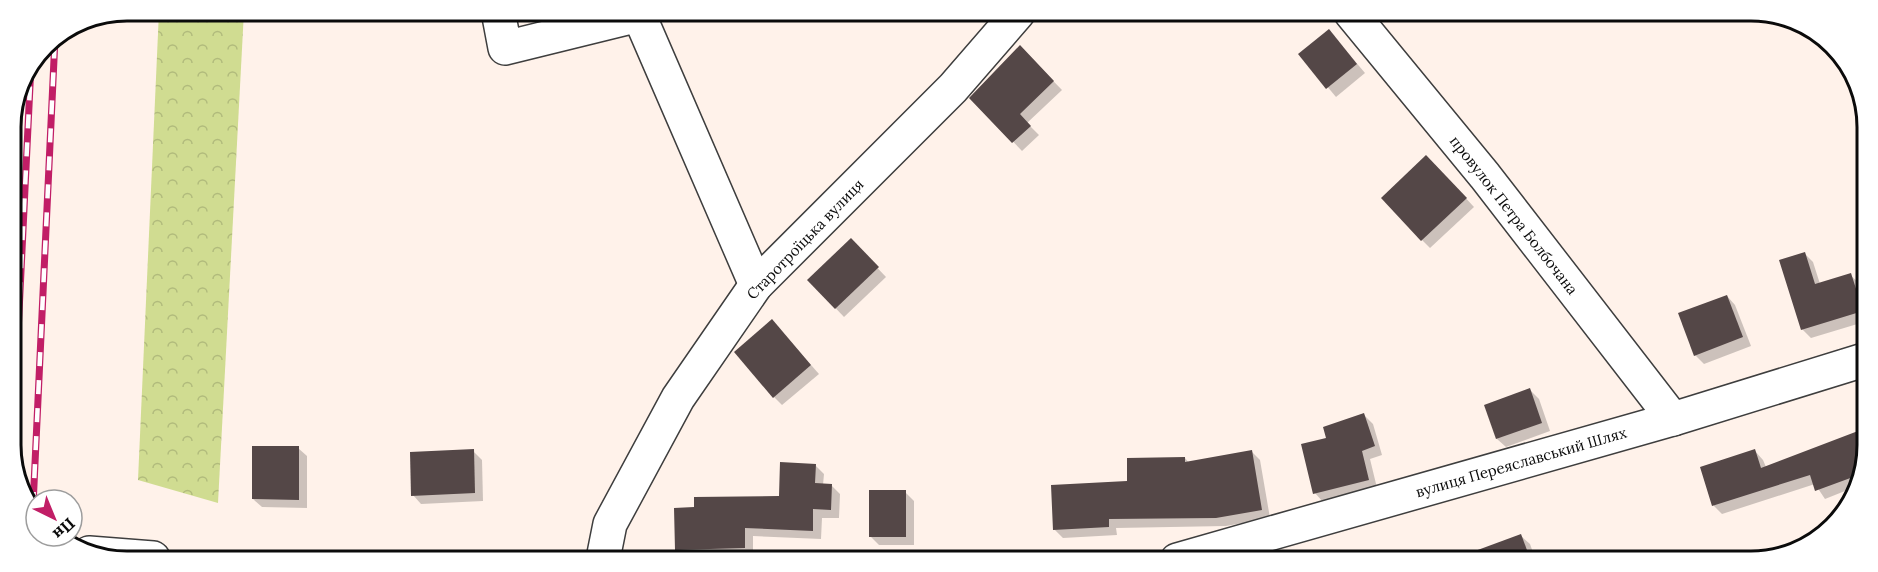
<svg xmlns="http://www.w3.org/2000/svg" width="1878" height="572" viewBox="0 0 1878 572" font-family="Lora,serif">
<defs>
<pattern id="forest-crowns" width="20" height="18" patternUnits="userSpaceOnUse" patternTransform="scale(1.5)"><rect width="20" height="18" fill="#d0dc91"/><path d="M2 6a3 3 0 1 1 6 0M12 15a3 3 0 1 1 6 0" fill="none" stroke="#b1bb7c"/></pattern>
</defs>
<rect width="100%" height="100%" fill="#fff2ea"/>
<!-- forest -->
<path fill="url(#forest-crowns)" d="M159,11H244L218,503L138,480Z"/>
<!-- shadow -->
<g fill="#0003">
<path d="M1337,40L1365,73L1336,97L1300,54Z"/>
<path d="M1020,47L1062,90L1027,123L1039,135L1022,151L971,98Z"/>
<path d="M1435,165L1474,207L1430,248L1422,240Z"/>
<path d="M851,240L886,277L844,317L809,280Z"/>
<path d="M1804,253L1813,262L1820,284L1850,275L1859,283L1864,301V322L1811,338L1802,329Z"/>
<path d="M1727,296L1735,305L1751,346L1704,364L1695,355Z"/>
<path d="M780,330L819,374L782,405L774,397Z"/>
<path d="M1530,390L1539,399L1550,431L1506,447L1497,439Z"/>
<path d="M1364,415L1373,424L1382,455L1370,459L1377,488L1323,502L1315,493Z"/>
<path d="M1857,433L1864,439V475L1855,487L1825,499L1815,484L1722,514L1714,506L1701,468L1755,451L1763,460L1766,467Z"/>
<path d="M298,448L307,456V508L262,507L253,499Z"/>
<path d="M473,451L482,460L483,501L421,504L413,495Z"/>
<path d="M1252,452L1260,460L1270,518L1226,526L1116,528L1117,535L1063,538L1054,529L1129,482L1185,458L1189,463Z"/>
<path d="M815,465L824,474L823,485H831L840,494L839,518H822L821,539L753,536V556L686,558L677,549L781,497Z"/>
<path d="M905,492L914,501V545H879L870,536Z"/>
<path d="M1521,536L1530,544L1536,561H1492Z"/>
</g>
<!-- building -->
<g fill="#544747">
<path d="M1329,29L1357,64L1326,89L1298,54Z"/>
<path d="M1020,45L1054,81L1020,114L1031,126L1012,143L969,98Z"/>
<path d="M1426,155L1467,198L1421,241L1381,198Z"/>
<path d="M851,238L879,267L835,309L807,280Z"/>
<path d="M1805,252L1815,284L1851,273L1863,311L1801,330L1779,260Z"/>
<path d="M1727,295L1743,337L1694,356L1678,313Z"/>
<path d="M772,319L811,365L773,398L734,352Z"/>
<path d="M1530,388L1542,423L1496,439L1484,405Z"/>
<path d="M1364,413L1375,446L1362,451L1369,480L1313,494L1301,444L1326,438L1323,427Z"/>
<path d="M1858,431L1864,448V473L1815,491L1810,475L1712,506L1700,467L1755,449L1761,468Z"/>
<path d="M252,446H299V500L252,499Z"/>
<path d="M474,449L475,493L411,496L410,452Z"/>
<path d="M1252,450L1262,510L1216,518L1109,519V527L1053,530L1051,485L1127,481V458L1185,457V462Z"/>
<path d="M780,462L816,464L815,483L832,484L831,510L813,509V531L745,528V548L675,550L674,508L694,507V497L779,496Z"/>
<rect x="869" y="490" width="37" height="47"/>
<path d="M1521,534L1531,561H1457L1456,558Z"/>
</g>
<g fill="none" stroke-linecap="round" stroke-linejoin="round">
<!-- minor casing -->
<g stroke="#3e3e3e" stroke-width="36">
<g id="minor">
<path d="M498,11L505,48L639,15L756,285"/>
<path d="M1351,13L1485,176L1673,419"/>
<path d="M89,553L153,558"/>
<path d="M603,559L610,524L678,398L756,285L953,88L1018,13"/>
<path d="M1177,560L1673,419L1864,360"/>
</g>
</g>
<!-- minor -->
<use href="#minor" stroke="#fff" stroke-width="33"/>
<!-- rail casing -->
<g stroke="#c11e66" stroke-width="7">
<g id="rail">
<path d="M13,436L31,65"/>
<path d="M33,506L55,38"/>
</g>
</g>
<!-- rail -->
<use href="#rail" stroke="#fff" stroke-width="4.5" stroke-dasharray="14" stroke-linecap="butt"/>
</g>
<g text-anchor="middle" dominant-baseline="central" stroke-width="6" stroke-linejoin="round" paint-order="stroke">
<!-- street labels -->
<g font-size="15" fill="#0b0b0b" stroke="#fff">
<text transform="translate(1514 215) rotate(52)">провулок Петра Болбочана</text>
<text transform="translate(805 239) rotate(-46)">Старотроїцька вулиця</text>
<text transform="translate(1521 462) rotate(-16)">вулиця Переяславський Шлях</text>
</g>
</g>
<!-- crop -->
<path d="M0 0H1878V572H0ZM127 21H1751A106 106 0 0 1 1857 127V445A106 106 0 0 1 1751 551H127A106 106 0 0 1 21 445V127A106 106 0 0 1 127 21Z" fill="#fff" fill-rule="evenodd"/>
<path fill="none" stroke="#0b0b0b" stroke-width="3" d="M127 21H1751A106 106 0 0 1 1857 127V445A106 106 0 0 1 1751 551H127A106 106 0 0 1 21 445V127A106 106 0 0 1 127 21Z"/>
<!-- north arrow -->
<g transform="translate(54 518) rotate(137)"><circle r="28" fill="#ffffff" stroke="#9d9d9d" stroke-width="1.5"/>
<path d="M0-4.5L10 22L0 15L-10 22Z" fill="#c11e66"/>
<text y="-9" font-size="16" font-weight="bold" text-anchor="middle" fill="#0b0b0b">Пн</text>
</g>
</svg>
